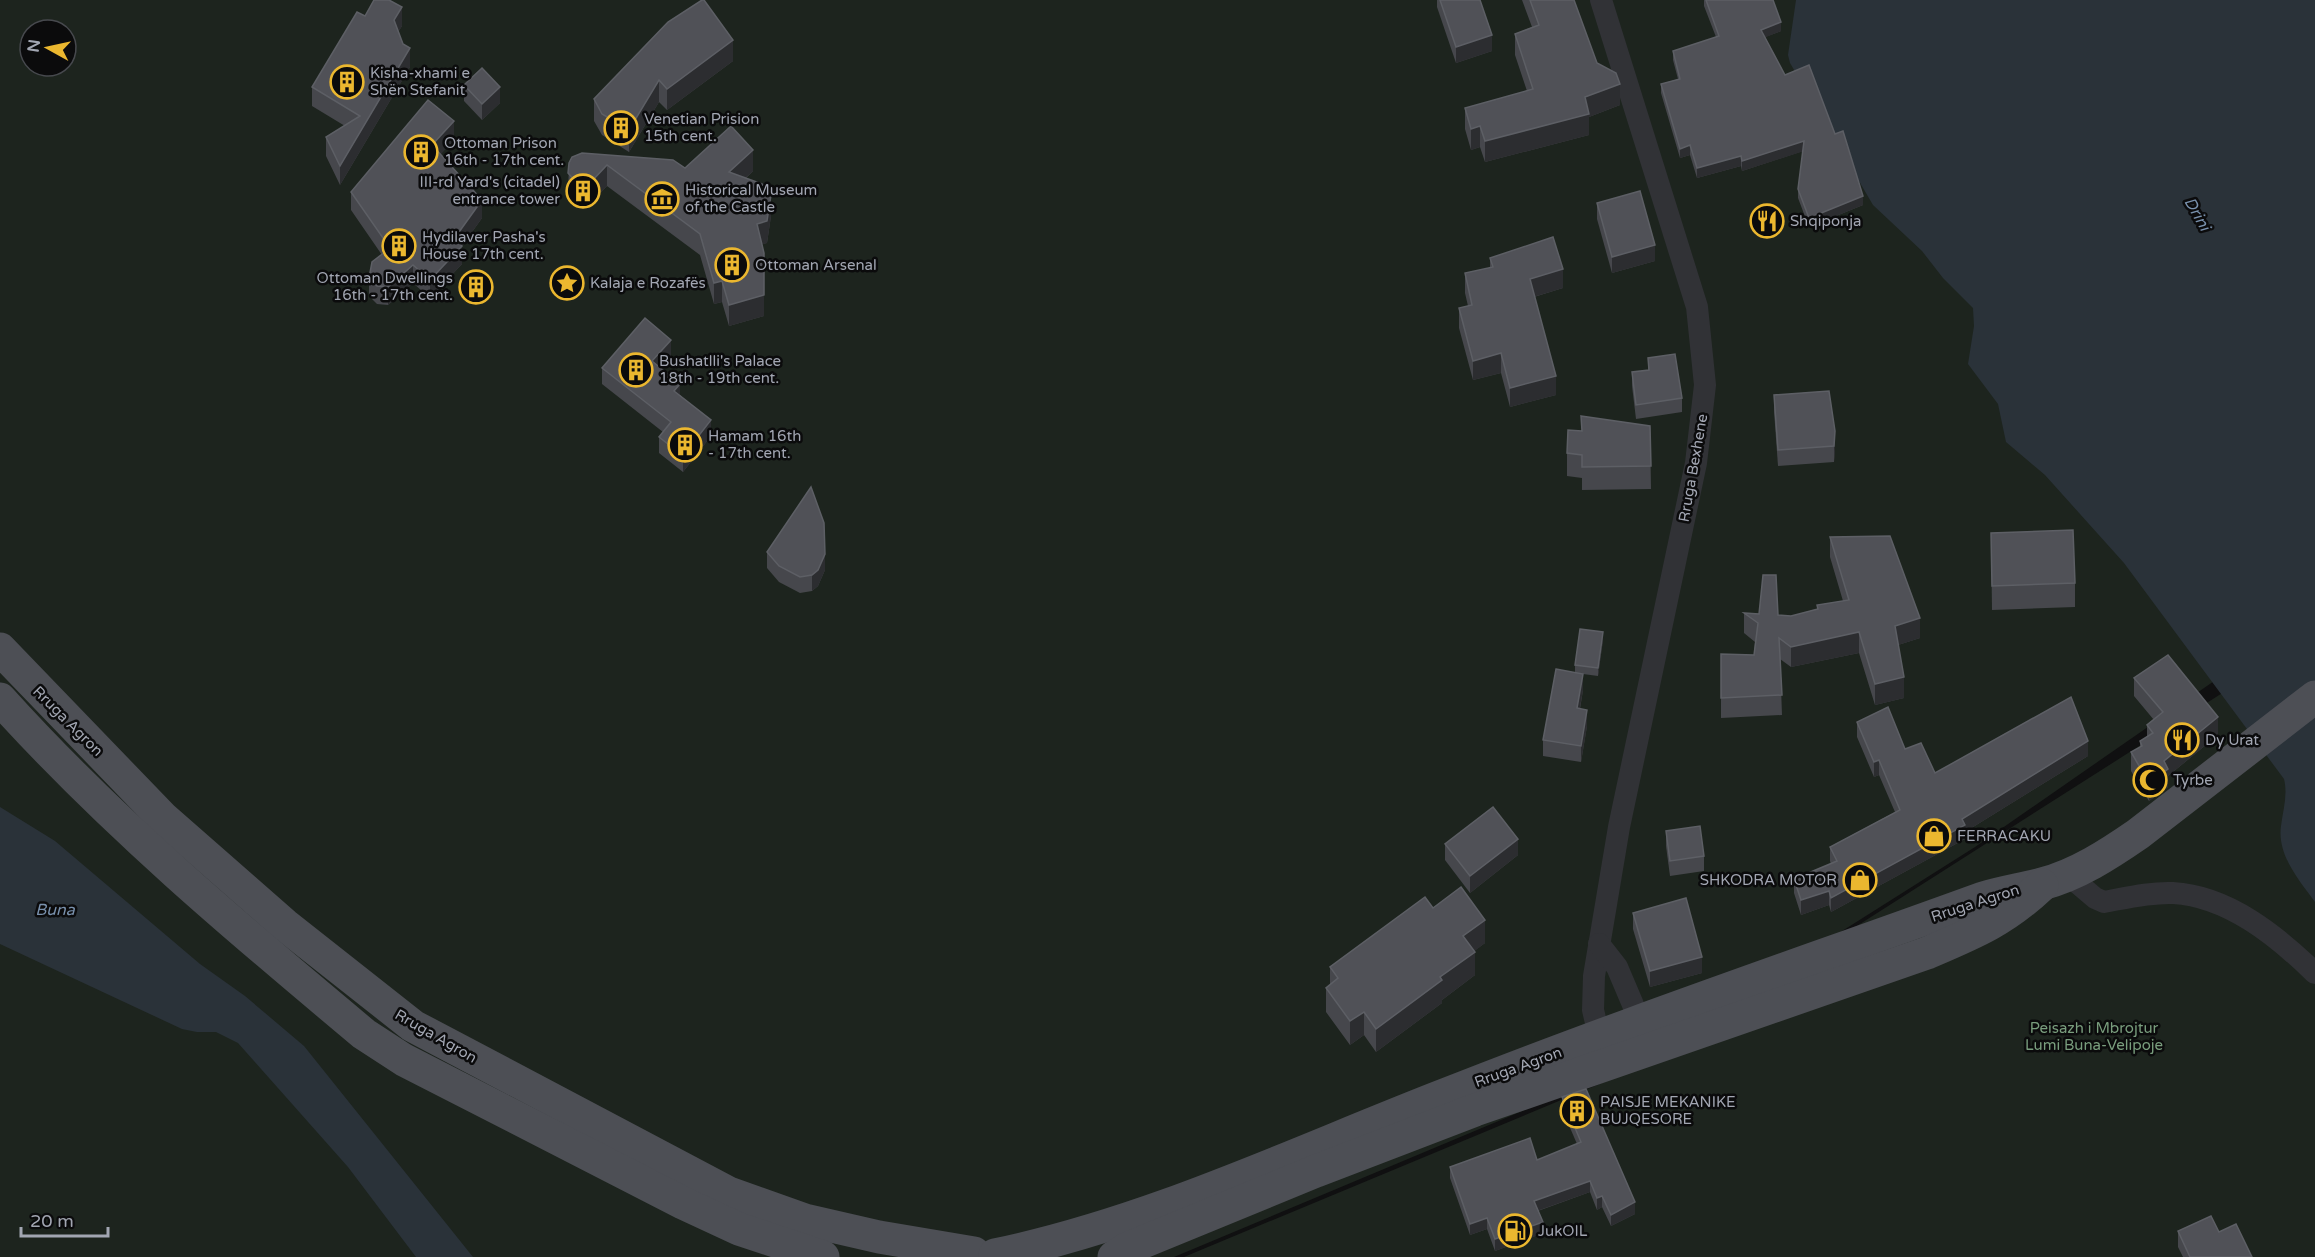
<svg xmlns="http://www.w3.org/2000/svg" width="2315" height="1257" viewBox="0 0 2315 1257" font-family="'Varela Round',sans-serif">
<rect width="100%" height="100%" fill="#101011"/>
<!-- green -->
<g fill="#1d241e" fill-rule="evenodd">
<path d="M0,0H1989L2230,670L1975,847L1625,1068L1174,1257H0ZM30,30H66V66H30Z"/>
<path d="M2315,0V1257H1184L1626,1073L2249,676Z"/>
</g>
<!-- water -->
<g fill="#2a3239">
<path d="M1796,0H2315V902C2299,880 2277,855 2281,826C2283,810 2288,795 2284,779L2124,563L2045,475L2006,442L1998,404L1968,364L1974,326L1973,308L1943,278L1922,251L1873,205L1790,63L1788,55Z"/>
<path d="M0,807L55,841L200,964L245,996L304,1046L473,1257H416L348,1167L238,1043L216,1032H197L182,1029L0,944Z"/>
</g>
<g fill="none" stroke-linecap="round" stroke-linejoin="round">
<!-- street -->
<g stroke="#313236" stroke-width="22">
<path d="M1601,0L1697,307L1705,385L1696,463L1619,827L1594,976L1593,1010L1602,1048"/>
<path d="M2068,875L2095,898L2104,902C2126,898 2150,892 2173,893C2228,896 2277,936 2315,973"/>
<path d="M1599,944L1617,967L1645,1033"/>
</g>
<!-- primary -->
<g stroke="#4d4f55" stroke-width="33">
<path d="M0,649L163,818L285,925L413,1026L729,1193L805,1220L879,1237L974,1253"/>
<path d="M0,699C111,822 237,928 364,1034L404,1060L683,1203L739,1229L823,1257"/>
<path d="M995,1255C1153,1222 1297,1152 1447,1094C1624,1024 1804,963 1983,898C2003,892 2023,889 2042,884C2077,875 2109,854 2138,834L2315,697"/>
<path d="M1114,1257L1126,1249L1316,1171L1475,1110L1927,953C1974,933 2004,921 2042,885"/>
</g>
</g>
<!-- wall -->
<g fill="#46474c">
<path d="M1437,0H1480L1492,51L1456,63L1437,7Z"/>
<path d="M1522,0H1574L1597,63L1620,105L1589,117V135L1485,162L1480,147L1471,150L1465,129V108L1527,91L1515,55V34L1532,27Z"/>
<path d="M1704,0H1773L1781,31L1765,37L1785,75L1835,134L1863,205L1809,227L1798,198V189L1803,151L1742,171L1741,166L1697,178L1690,155L1680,158L1661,93V84L1678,79L1673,60V51L1716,37L1704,6Z"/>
<path d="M365,16L402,26L398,32L410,67L340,185L326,156V137L345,126L312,106V87Z"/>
<path d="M668,22L733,61L667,110L659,102L629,152L602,135L594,121V99Z"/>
<path d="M464,85L500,103L482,120L464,101Z"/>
<path d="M454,140L440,154L482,218L462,246V264L430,298L413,283L388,305L377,304L369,296V278L382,255L351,210V192Z"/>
<path d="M569,163L753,171L746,178L771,216L767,243L762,244L764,316L729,326L722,302L714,304L700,255L607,186L592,202L576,203L568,195Z"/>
<path d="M1597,203L1655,261L1612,273L1597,219Z"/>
<path d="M1490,258L1563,288L1534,297L1556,395L1510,407L1501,373L1473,380L1459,328V308L1468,306L1465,293V273L1490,268Z"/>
<path d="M671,356L660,368L711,436L683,472L659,453V437L663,432L602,384V368Z"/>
<path d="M1648,358L1682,398V412L1636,419L1632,386V372L1648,370Z"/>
<path d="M1829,391L1835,448L1834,462L1778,466L1774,411V395Z"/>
<path d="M1650,426L1651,489L1582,490V478L1567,476V453L1581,431Z"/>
<path d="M1991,533L2075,583V607L1992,610Z"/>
<path d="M1830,537L1920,638L1898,645L1904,698L1875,705L1859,653L1791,667L1780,659L1782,715L1721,718V654L1754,655L1755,642L1744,633V613L1791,616L1817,609V605L1843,601L1830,557Z"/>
<path d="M767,552L825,570L818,586L812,591L800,593L779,582L767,568Z"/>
<path d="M1603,640L1598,676L1583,674V690L1580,709L1587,726L1581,762L1543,756V740L1575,672V665Z"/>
<path d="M2134,678L2218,735L2168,776V787L2149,801L2131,771V752L2140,747V741L2147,737V725L2154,720L2134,696Z"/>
<path d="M1857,722L1905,749L1935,773L2088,756L1965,832V839L1831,912L1829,905L1801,915L1794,893V879L1831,864L1830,861V847L1895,812L1879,775L1874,777L1857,737Z"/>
<path d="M1666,831L1704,856V871L1670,876L1666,846Z"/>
<path d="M1445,844L1518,855L1470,893L1445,860Z"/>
<path d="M1433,908L1485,943L1474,951L1475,975L1442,1000V1003L1376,1052L1364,1035L1350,1045L1326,1012V988L1330,985V967Z"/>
<path d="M1633,913L1702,973L1650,987L1633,929Z"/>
<path d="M1562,1097L1635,1214L1611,1226L1602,1207L1597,1210L1590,1192L1538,1211L1543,1233L1495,1251L1487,1229L1470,1235L1450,1178V1167L1537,1160L1577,1144L1562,1109Z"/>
<path d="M2178,1231L2219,1232L2252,1257H2183L2178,1247Z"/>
</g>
<!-- shaded-wall -->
<g fill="#2c2d30">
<path d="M402,7V26L394,39V20Z"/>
<path d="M1781,22V31L1761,39V30Z"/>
<path d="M1492,35V51L1456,63V47Z"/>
<path d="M733,40V61L667,110V89Z"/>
<path d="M410,48V67L340,185V166Z"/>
<path d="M659,80V102L629,152V130Z"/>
<path d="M1620,84V105L1589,117V135L1485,162V141L1585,97Z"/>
<path d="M500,87V103L482,120V104Z"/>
<path d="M454,121V140L432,164V145Z"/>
<path d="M1480,126V147L1471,150V129Z"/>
<path d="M1804,141V151L1742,171V161Z"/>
<path d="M1690,145V155L1680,158V149Z"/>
<path d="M753,150V171L729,193V172Z"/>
<path d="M1741,156V166L1697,178V168Z"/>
<path d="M607,165V186L592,202V181Z"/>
<path d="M771,195V216L767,243L757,246V224Z"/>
<path d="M1863,196V205L1809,227V218Z"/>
<path d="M482,200V218L462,246V264L430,298V280L454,239Z"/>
<path d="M1655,245V261L1612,273V257Z"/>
<path d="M413,265V283L388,305V287Z"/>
<path d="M1563,269V288L1530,298V279Z"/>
<path d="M722,281V302L714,304V283Z"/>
<path d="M764,295V316L729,326V305Z"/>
<path d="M671,340V356L652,377V361Z"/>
<path d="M1501,353V373L1473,380V361Z"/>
<path d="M1556,376V395L1510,407V388Z"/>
<path d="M680,384V400L674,391Z"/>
<path d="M711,420V436L683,472V456Z"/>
<path d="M1835,431V448L1834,462V446Z"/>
<path d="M825,554V570L818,586L812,591V575Z"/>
<path d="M1920,618V638L1895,646V626Z"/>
<path d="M1603,632V640L1598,676V668Z"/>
<path d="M1859,632V653L1791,667V647Z"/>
<path d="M1583,674V690L1577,724V708Z"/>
<path d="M1904,677V698L1875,705V684Z"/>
<path d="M1587,710V726L1581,762V746Z"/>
<path d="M2218,717V735L2168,776V787L2149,801V783L2164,761Z"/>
<path d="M2088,741V756L1965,832V839L1831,912V898L1962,819Z"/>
<path d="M1879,760V775L1874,777V762Z"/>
<path d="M1518,839V855L1470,893V876Z"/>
<path d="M1829,891V905L1801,915V900Z"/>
<path d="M1485,920V943L1463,960V936Z"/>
<path d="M1475,952V975L1442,1000V1003L1376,1052V1029L1440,977Z"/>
<path d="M1702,957V973L1650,987V971Z"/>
<path d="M1364,1012V1035L1350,1045V1021Z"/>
<path d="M1590,1181V1192L1534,1212V1201Z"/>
<path d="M1602,1196V1207L1597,1210V1198Z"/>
<path d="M1635,1202V1214L1611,1226V1215Z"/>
<path d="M1487,1218V1229L1470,1235V1224Z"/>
<path d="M1543,1222V1233L1495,1251V1239Z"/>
</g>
<!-- building -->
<g fill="#505157" stroke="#5d5f65" stroke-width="1.5">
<path d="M374,0H389L402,7L394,20L403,44L410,48L340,166L326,137L360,116L312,87L357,12L365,16Z"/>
<path d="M702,0H704L733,40L667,89L659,80L629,130L602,114L594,99L668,22Z"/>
<path d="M1440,0H1480L1492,35L1456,47Z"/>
<path d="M1530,0H1574L1597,63L1616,73L1620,84L1585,97L1589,114L1485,141L1480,126L1471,129L1465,108L1533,89L1515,34L1539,25Z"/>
<path d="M1706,0H1773L1781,22L1761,30L1785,75L1809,65L1835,134L1843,131L1863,196L1809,218L1798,189L1804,141L1742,161L1741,156L1697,168L1690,145L1680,149L1661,84L1680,79L1673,51L1719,36Z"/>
<path d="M482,68L500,87L482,104L464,85Z"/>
<path d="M428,100L454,121L432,145L482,200L454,239L462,246L430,280L413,265L388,287L377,286L369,278L372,262L390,248L351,192Z"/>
<path d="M731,126L753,150L729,172L762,184L771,195L767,221L757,224L764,253V295L729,305L722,281L714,283L700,234L607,165L592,181L576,182L568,173L569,163L572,157L582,153L673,160L685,168Z"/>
<path d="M1640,191L1655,245L1612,257L1597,203Z"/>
<path d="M1553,237L1563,269L1530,279L1556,376L1510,388L1501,353L1473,361L1459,308L1472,305L1465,273L1493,267L1490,258Z"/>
<path d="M645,318L671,340L652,361L680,384L674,391L711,420L683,456L659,437L671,422L602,368Z"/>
<path d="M1675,354L1682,398L1636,405L1632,372L1649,370L1648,358Z"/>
<path d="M1829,391L1835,431L1834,446L1778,450L1774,395Z"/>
<path d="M1581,416L1650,426L1651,466L1582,467V455L1567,453L1568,430L1582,431Z"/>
<path d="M811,487L824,523L825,554L818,570L812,575L800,577L779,566L767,552Z"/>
<path d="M2073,530L2075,583L1992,586L1991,533Z"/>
<path d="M1890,536L1920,618L1895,626L1904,677L1875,684L1859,632L1791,647L1779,638L1782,695L1721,698V654L1754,655L1758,623L1744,613L1759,614L1763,575H1776L1778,615L1791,616L1818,609L1817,605L1849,600L1830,537Z"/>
<path d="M1580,629L1603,632L1598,668L1575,665Z"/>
<path d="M2168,655L2218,717L2164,761L2168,769L2149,783L2131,752L2142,746L2140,741L2153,733L2147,725L2163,712L2134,678Z"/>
<path d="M1556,669L1583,674L1577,708L1587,710L1581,746L1543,740Z"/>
<path d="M2071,697L2088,741L1962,819L1965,825L1831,898L1829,891L1801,900L1794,879L1837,861L1830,847L1900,810L1879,760L1874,762L1857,722L1888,707L1905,749L1921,743L1935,773Z"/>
<path d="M1493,807L1518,839L1470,876L1445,844Z"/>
<path d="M1700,826L1704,856L1670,861L1666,831Z"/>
<path d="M1461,887L1485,920L1463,936L1475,952L1440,977L1442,980L1376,1029L1364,1012L1350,1021L1326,988L1338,978L1330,967L1425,897L1433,908Z"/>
<path d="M1686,898L1702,957L1650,971L1633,913Z"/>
<path d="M1586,1089L1635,1202L1611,1215L1602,1196L1597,1198L1590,1181L1534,1201L1543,1222L1495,1239L1487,1218L1470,1224L1450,1167L1530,1138L1537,1160L1581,1142L1562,1097Z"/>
<path d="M2211,1216L2219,1232L2236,1224L2252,1257H2190L2178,1231Z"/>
</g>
<!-- icons -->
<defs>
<g id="building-ring" transform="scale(1.725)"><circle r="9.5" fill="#0b0b0c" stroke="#ebb72f" stroke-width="1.5"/><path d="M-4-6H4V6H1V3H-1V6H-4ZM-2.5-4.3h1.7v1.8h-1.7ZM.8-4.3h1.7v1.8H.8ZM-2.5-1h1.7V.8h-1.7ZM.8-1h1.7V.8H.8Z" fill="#ebb72f"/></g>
<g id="museum-ring" transform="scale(1.725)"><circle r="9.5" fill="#0b0b0c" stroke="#ebb72f" stroke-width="1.5"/><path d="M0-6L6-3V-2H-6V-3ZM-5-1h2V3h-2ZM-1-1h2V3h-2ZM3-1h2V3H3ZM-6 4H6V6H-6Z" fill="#ebb72f"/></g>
<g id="restaurant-ring" transform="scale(1.725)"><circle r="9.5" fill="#0b0b0c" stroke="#ebb72f" stroke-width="1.5"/><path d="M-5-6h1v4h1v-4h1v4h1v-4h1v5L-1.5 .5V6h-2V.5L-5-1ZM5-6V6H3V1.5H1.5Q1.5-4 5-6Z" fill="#ebb72f"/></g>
<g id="sight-ring" transform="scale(1.725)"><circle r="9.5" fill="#0b0b0c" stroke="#ebb72f" stroke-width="1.5"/><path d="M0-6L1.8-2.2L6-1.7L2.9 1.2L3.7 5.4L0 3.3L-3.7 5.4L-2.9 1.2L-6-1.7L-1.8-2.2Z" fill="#ebb72f"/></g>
<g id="mosque-ring" transform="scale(1.725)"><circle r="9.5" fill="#0b0b0c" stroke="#ebb72f" stroke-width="1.5"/><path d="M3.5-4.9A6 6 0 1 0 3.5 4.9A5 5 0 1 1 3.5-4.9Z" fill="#ebb72f"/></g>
<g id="shop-ring" transform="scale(1.725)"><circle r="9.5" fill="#0b0b0c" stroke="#ebb72f" stroke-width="1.5"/><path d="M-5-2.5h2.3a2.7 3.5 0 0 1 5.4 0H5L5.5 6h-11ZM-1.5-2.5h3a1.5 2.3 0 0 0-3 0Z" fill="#ebb72f"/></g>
<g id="fuel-ring" transform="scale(1.725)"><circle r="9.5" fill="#0b0b0c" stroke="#ebb72f" stroke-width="1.5"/><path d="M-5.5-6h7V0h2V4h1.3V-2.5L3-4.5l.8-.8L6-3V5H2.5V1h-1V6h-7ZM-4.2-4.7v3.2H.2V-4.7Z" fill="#ebb72f"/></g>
</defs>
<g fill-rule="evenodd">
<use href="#building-ring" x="347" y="82"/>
<use href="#building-ring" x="621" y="128"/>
<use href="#building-ring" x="421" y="152"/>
<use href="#building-ring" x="583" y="191"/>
<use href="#museum-ring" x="662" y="199"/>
<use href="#restaurant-ring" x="1767" y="221"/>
<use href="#building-ring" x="399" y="246"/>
<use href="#building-ring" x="732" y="265"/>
<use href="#sight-ring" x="567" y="283"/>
<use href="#building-ring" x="476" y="287"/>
<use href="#building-ring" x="636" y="370"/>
<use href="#building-ring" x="685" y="445"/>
<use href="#restaurant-ring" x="2182" y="740"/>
<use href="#mosque-ring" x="2150" y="780"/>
<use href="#shop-ring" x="1934" y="836"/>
<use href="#shop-ring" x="1860" y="880"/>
<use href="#building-ring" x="1577" y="1111"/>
<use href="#fuel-ring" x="1515" y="1231"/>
</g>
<g text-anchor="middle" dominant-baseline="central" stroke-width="5" stroke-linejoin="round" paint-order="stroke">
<!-- poi labels -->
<g font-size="15" fill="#a2a6b2" stroke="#0b0b0c" text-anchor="start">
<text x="370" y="73">Kisha-xhami e<tspan x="370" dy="17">Shën Stefanit</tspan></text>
<text x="644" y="119">Venetian Prision<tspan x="644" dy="17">15th cent.</tspan></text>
<text x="444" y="143">Ottoman Prison<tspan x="444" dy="17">16th - 17th cent.</tspan></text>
<text x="560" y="182" text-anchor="end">III-rd Yard's (citadel)<tspan x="560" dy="17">entrance tower</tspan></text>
<text x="685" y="190">Historical Museum<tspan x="685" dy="17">of the Castle</tspan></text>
<text x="1790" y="221">Shqiponja</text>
<text x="422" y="237">Hydilaver Pasha's<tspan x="422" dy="17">House 17th cent.</tspan></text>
<text x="755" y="265">Ottoman Arsenal</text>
<text x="453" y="278" text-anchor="end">Ottoman Dwellings<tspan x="453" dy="17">16th - 17th cent.</tspan></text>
<text x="590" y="283">Kalaja e Rozafës</text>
<text x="659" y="361">Bushatlli's Palace<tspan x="659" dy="17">18th - 19th cent.</tspan></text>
<text x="708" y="436">Hamam 16th<tspan x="708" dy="17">- 17th cent.</tspan></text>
<text x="2205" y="740">Dy Urat</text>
<text x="2173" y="780">Tyrbe</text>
<text x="1957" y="836">FERRACAKU</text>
<text x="1837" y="880" text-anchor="end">SHKODRA MOTOR</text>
<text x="1600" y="1102">PAISJE MEKANIKE<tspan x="1600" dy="17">BUJQESORE</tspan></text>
<text x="1538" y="1231">JukOIL</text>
</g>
<!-- street labels -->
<g font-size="15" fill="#a2a6b2" stroke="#0b0b0c">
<text transform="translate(1693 468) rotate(-80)">Rruga Bexhene</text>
<text transform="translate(68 721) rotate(45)">Rruga Agron</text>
<text transform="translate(1975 903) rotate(-18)">Rruga Agron</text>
<text transform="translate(436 1036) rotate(30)">Rruga Agron</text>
<text transform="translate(1518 1067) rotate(-20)">Rruga Agron</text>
</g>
<!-- park labels -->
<g font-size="15" fill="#799d7d" stroke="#0b0b0c">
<text x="2094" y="1028">Peisazh i Mbrojtur<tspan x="2094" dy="17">Lumi Buna-Velipoje</tspan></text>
</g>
<!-- water labels -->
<g font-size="16" font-style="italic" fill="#7991ad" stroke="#0b0b0c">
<text transform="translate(2197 214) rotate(60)">Drini</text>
<text x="55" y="910">Buna</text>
</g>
</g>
<!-- north arrow -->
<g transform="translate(48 48) rotate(278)"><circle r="28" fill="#0b0b0c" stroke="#47494e" stroke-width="1.5"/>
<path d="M0-4.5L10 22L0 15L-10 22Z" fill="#ebb72f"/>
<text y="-9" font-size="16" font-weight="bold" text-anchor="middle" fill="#a2a6b2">N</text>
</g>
<!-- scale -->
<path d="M21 1227v9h87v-9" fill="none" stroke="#a2a6b2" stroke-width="3"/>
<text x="30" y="1227" font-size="18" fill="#a2a6b2" stroke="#0b0b0c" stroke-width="4.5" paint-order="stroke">20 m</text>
</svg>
